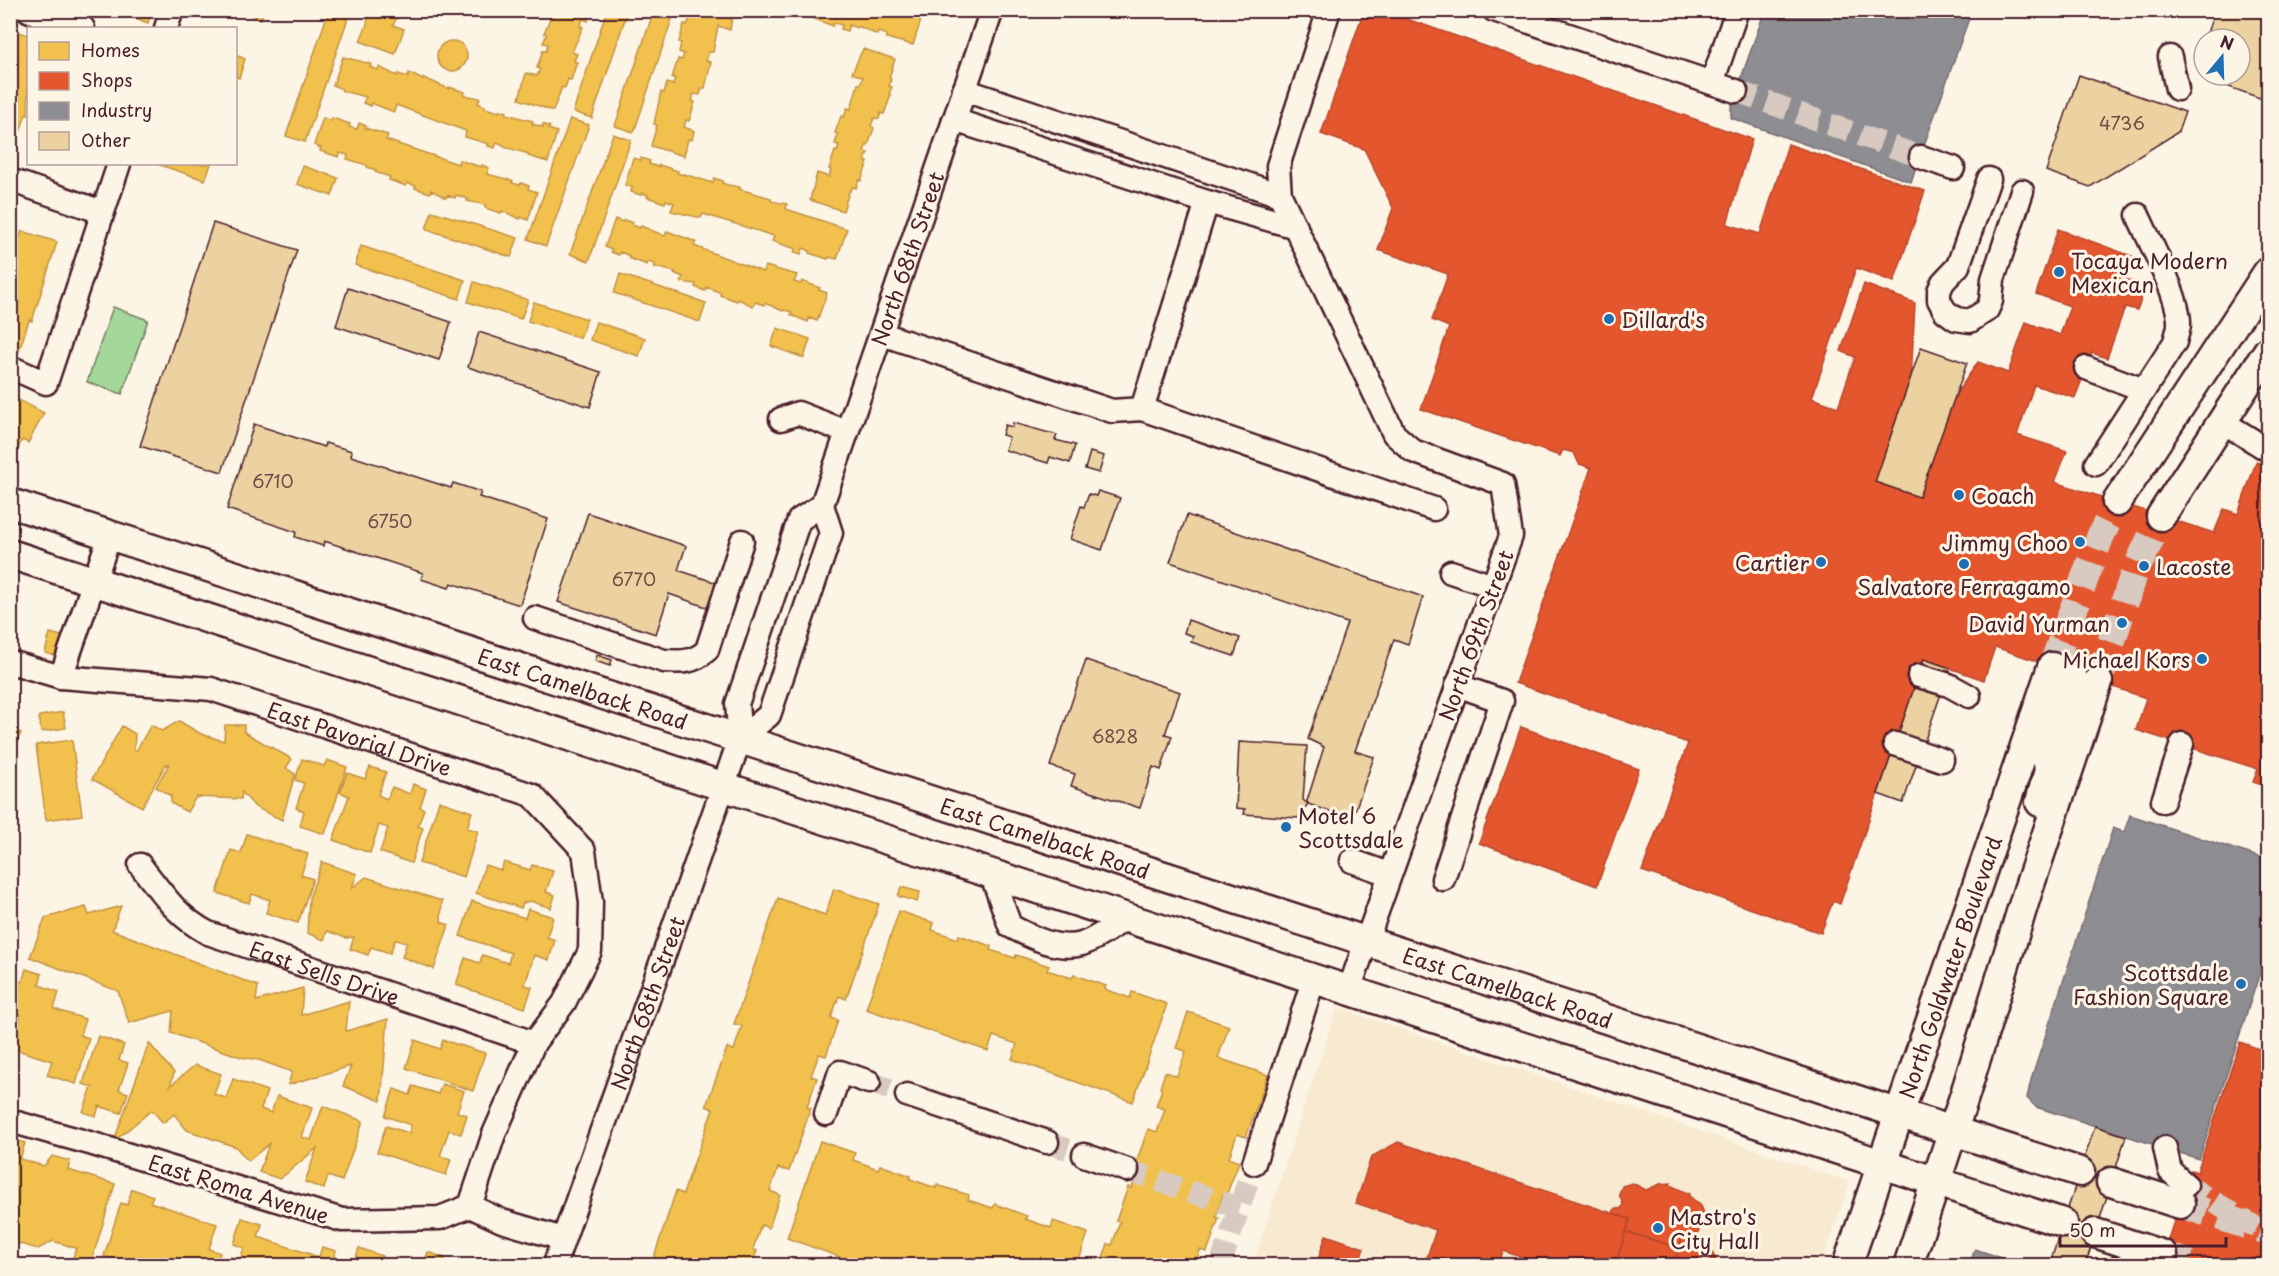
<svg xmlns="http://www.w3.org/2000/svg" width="2279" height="1276" viewBox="0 0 2279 1276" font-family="'Playpen Sans',sans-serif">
<rect width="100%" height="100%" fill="#fcf5e5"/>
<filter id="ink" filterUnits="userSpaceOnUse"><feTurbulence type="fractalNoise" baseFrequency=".0167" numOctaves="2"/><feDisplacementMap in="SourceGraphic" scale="12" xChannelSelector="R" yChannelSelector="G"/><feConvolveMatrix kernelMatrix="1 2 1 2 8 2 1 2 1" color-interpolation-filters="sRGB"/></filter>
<g filter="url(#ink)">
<!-- built -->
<path fill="#f7ead0" d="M1337,1007L1850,1182L1822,1265L1252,1266Z"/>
<!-- green -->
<path fill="#a4d89a" stroke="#777c62" stroke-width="1.5" d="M113,307L148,320L122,394L87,382Z"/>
<!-- homes -->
<g fill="#f2c14e" stroke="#c09044" stroke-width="1.5">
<path d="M112,10H152L148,23Z"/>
<path d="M237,10H264L261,19Z"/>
<path d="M329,10H351L305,142L286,136Z"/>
<path d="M366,10H401L393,25L404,29L395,54L360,41L367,24L368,17L364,16Z"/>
<path d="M555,10H594L593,14L590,13L588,21L583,19L580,26L583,27L572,52L577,54L574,61L577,62L571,80L568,79L565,88L562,87L553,111L519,99L526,73L537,76L540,69L537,68L543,50L546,51L548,44L543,43L547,34L544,33L551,16H553Z"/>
<path d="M607,10H628L592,118L573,112Z"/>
<path d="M654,10H675L634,132L615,126Z"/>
<path d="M699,10H733L730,30L718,26L713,52H709L706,61L711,62L705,88H702L700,95L694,94L692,101L695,102L689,121L686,120L684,127L694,131L692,140L688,139L684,156L651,146L657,125L654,124L661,92L664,93L667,83L673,85L675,78H672L678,59L682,60L684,54L679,52L681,43L679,42L684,24L687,25L690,18H693L695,12Z"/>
<path d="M791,10H908L922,17L913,45L886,38L887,35L878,32L877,35L858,26L857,28L849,25L847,31L841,29L842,25L834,23L833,26Z"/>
<path d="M10,29L28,35V115L26,114L15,147L10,146Z"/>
<circle cx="452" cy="56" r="15"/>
<path d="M863,49L895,59L889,78L891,79L889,86L892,87L889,94L891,95L884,114L881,113L879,119L874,118L871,126L874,128L868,146H866L864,152L868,153L865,161L868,162L861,181L859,180L856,188L853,187L849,192L843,211L810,200L817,173L829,177L831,170L829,169L835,151L837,152L839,145L835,144L838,134L835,133L841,116L844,117L847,108L851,109L858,84H860L863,77L852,73Z"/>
<path d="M236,55L245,59L239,78L236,77Z"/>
<path d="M343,57L371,64L370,67L378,70L379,67L397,76L398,74L408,77L409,73L423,80L424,78L449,89V87L465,92L464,95L480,98L478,103L485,106V108L499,112L500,110L507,112L506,114L533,121L532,124L543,127V124L550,127L548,129L557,132L548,162L528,156L529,154L504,147V145L497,142L495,148L488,146L489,144L465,137L466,131L396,105L394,112L371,103V106L363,103L366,97L342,91V89L333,85Z"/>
<path d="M323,118L331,121L332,118L350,124L349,127L357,129L359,123L366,126L365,128L388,135L386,140L458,164L459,160L481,167L482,165L489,168L487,174L513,181L512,183L520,185L521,183L529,186L528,189L537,192L528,220L521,217L520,219L502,211L501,213L485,208L486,205L467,201L468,199L456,195L455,198L447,195L446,198L431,190L430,193L415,188L416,186L407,183L406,186L389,180L390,177L375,172L376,170L367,167V165L347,159L348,155L340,153L339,157L320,151L321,148L314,145Z"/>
<path d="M570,119L589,125L546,246L528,239Z"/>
<path d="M613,134L631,140L589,261L570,254Z"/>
<path d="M633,158L641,160V158L650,161L649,164L658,167L659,165L678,171L677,173L684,175V174L713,183L714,178L723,181L722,183L728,185L740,187L739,189L771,198V201L787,204L786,209L847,229L837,259L829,257L828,259L809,253L810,251L803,248L801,254L794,252L796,249L772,241L774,236L703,214L701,218L671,211L674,203L666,200L665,203L647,197L648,195L642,193L641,195L631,192L632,187L625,185Z"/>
<path d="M157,164H211L205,180Z"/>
<path d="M303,166L338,178L332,196L297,184Z"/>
<path d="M432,211L518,238L511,257L426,229Z"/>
<path d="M615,219L623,222L624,220L633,223L632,225L640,228L641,226L665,236L667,231L696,242L694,246L763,272L765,266L797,275L794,282L801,284L802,281L820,288L819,290L827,293L817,321L809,318L808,322L791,315L792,312L784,310L783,311L765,303L764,305L755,302L753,306L738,299L737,301L720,295L721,293L707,287L705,291L695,287L696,284L681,282L683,277L674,273L675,272L654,267L655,264L648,262L647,265L629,258L630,256L620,252L619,255L611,252L612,250L605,247Z"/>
<path d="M10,223L19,225L11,250H10Z"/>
<path d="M22,231L57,242L32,321L29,320L19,351L10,348V265Z"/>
<path d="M361,246L465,280L459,299L355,265Z"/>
<path d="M620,274L706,303L700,322L614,293Z"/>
<path d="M474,282L528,300L521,319L468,302Z"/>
<path d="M534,302L587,319L580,338L528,321Z"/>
<path d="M596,322L645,338L639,356L590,340Z"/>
<path d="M777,328L810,339L804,358L771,346Z"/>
<path d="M10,398L18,403L19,400L44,413L28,443L22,440L18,449L10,445Z"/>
<path d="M50,633L70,638L69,659L45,653Z"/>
<path d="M63,712L66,728L41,732L39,716Z"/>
<path d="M179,721L201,734L224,741L225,725H244V732L292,759L286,768L295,774L282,820L255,807L242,792L241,799L196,797L187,812L171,803V796L156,787L169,764H166L142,807L92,779L122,726L135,734L134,751H136L151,725L162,731Z"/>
<path d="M10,729L21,733L15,746L10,744Z"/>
<path d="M72,740L82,815L46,820L36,745Z"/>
<path d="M302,759L324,766L327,760L347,767L325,834L300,826L304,811L296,808L304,783L295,780Z"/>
<path d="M370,767L386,772L378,795L387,799L392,787L410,794L413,784L426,789L420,807L424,809L418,826L423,828L411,863L380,852L388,828L379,825L370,853L333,840L349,796L340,792L347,773L365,779Z"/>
<path d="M439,801L472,812L467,828L478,831L464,877L419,863Z"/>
<path d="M247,834L308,854L301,875L313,879L298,923L266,913L270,900L252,894L249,903L217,893L231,850L241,853Z"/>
<path d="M322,862L357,874L352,888L366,877L442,901L441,922L449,925L434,969L402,957L407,942L402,941L395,940L390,953L371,947L368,955L350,949L354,937L346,938L327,931L324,940L307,933L309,899Z"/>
<path d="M504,862L530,870L532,865L553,871L546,892L555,895L551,908L530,901L523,903L521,908L476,893L485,865L501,870Z"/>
<path d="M901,887L920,892L917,902L898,896Z"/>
<path d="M834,889L879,904L846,999L839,996L831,1018L838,1020L826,1056L819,1054L811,1076L817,1078L807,1107L811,1108L789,1171L778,1168L770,1191L780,1195L769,1228L761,1225L753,1249L757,1251L751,1266H651L676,1191L683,1194L713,1109L706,1106L727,1048L734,1050L742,1026L734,1024L778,898L825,915Z"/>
<path d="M472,901L525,918L528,909L553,917L547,937L555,940L549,960L534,955L525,985L532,987L525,1008L456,985L465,958L480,963L482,955L508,963L511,953L460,936Z"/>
<path d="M121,906L112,930L258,986L256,1001L303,988L301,1015L349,1001L346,1031L388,1019L381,1101L343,1086L351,1066L288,1085L292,1072L259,1060L241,1057L171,1033L173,1011L129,1023L118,991L30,957L45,918L86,907L89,915Z"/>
<path d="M899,911L934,923L932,930L958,939L959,935L991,946L990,950L1015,958L1016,955L1049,966L1047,970L1072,978L1074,975L1106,986L1104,989L1130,998L1132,992L1167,1004L1133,1102L1012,1059L1017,1044L993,1036L988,1051L866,1009Z"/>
<path d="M26,969L42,974L39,985L59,992L54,1009L85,1019L80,1035L89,1038L76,1084L47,1075L52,1061L11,1048L21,1015L10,1012V978L22,982Z"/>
<path d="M1188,1012L1229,1026L1218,1058L1268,1075L1246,1137L1237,1134L1229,1158L1239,1162L1226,1196L1223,1195L1216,1217L1219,1218L1207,1252L1200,1250L1195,1266H1098L1100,1260H1102L1108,1244L1112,1245L1120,1222L1116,1221L1128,1187L1132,1188L1141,1164L1136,1163L1148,1129L1157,1132L1165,1109L1156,1106L1162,1089L1160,1088L1165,1072L1177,1076L1186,1051L1176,1048Z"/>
<path d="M98,1036L124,1045L119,1060L128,1063L119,1090L128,1093L121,1113L99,1106L96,1116L83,1112L92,1087L83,1084Z"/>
<path d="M415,1040L440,1049L443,1040L485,1053L473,1091L406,1068Z"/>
<path d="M149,1043L174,1073L170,1086L195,1065L221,1074L214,1094L226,1098L233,1079L267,1091L261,1109L271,1113L277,1096L312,1108L302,1137L311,1140L323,1106L363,1121L342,1181L328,1176L324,1189L305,1182L317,1148L280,1179L259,1172L269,1144L248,1161L236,1147L187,1130L174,1114L163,1123L152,1110L114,1141Z"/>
<path d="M442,1084L464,1091L457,1112L467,1115L461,1134L449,1130L440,1156L451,1159L446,1175L377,1152L386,1126L409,1133L411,1125L385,1116L394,1089L410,1095L413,1086L438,1094Z"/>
<path d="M10,1138L25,1143L20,1159L44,1166L52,1156L70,1161L68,1170L115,1184L90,1266L71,1264L76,1248L53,1241L38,1249L10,1241Z"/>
<path d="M820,1141L855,1153L853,1160L878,1169L880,1165L911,1176L910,1179L936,1188L937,1185L969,1195L968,1200L993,1208L995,1204L1027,1216L1025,1219L1051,1228L1053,1221L1088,1233L1077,1266H865L787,1238Z"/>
<path d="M132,1189L153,1196L150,1202L217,1224L209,1249L220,1253L216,1266H134L104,1256L121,1203L127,1205Z"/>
<path d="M242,1218L262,1224L258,1237L319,1257L322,1247L336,1251L331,1266H227L230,1257L240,1260L244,1248L234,1244Z"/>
<path d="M359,1248L382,1256L380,1263L387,1266H353Z"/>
<path d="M428,1252L445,1258L442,1266H423Z"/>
</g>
<!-- shops -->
<g fill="#e4572e" stroke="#b6462d" stroke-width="1.5">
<path d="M1364,10H1381L1752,139L1727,224L1760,234L1788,144L1925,191L1894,282L1856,268L1812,398L1838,407L1855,357L1841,351L1864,284L1915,303L1911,382L1954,397L1978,362L2008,373L2026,322L2060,335L2070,306L2036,294L2058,229L2134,257L2126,280L2146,286L2137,310L2125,307L2107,358L2092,353L2075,398L2034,385L2017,435L2067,451L2055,482L2214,533L2224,509L2238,514L2256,462L2268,465V787L2253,782L2258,769L2136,730L2146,698L1995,647L1984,680L1924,659L1840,904L1833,901L1821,933L1642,871L1688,743L1515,683L1591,468L1579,464L1574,453L1563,450L1560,456L1421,409L1449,327L1432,320L1448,274L1378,250L1393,208L1364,149L1321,134Z"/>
<path d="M1521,727L1639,769L1597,886L1479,843Z"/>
<path d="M2240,1042L2268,1052V1266H2159L2191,1170L2197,1172Z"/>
<path d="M1398,1142L1630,1219L1615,1266H1548L1503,1251L1499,1266H1424L1436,1230L1356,1203L1371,1157Z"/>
<path d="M1632,1183L1646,1190L1660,1184L1671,1183L1670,1185L1689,1194L1688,1195L1701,1206L1704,1213L1696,1240L1683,1236L1679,1248L1626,1232L1630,1219L1613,1213L1615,1208L1621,1209L1623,1204L1619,1194L1622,1186Z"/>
<path d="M1626,1232L1679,1248L1673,1266H1615Z"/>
<path d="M1326,1235L1364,1248L1358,1266H1316Z"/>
<path d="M1683,1236L1708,1244L1719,1266H1673Z"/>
</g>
<!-- industry -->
<g fill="#8d8d92" stroke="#796c73" stroke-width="1.5">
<path d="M1765,10H1972L1911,182L1731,118V107Z"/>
<path d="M2130,815L2268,860V948L2199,1159L2036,1107L2027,1098L2031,1080L2113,828L2124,832Z"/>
<path d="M1975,1249L2026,1266H1969Z"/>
</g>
<!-- building -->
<g fill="#ebd2a0" stroke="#4a1f2b" stroke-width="1.5">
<path d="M2215,10H2268V101L2210,80L2212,75H2240V39H2205Z"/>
<path d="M2079,75L2185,112L2178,132L2090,187L2046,171Z"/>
<path d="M213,223L297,250L222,472L140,446Z"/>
<path d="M348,288L451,322L439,360L336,326Z"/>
<path d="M479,332L601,372L590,407L468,367Z"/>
<path d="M1921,347L1967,363L1919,497L1875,482Z"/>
<path d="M1013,423L1057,435L1055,440L1075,445L1070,463L1050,457L1048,463L1005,450L1009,437L1002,435L1005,425L1012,427Z"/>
<path d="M254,424L324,447L325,443L352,451L351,456L451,488L453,483L481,492L479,497L548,519L520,605L451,583L449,588L421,579L423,573L324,541L323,546L295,537L296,532L227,509Z"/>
<path d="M1090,452L1104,456L1099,473L1085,469Z"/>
<path d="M1098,491L1120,498L1102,550L1070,539L1081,506L1084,507L1089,494L1096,496Z"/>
<path d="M588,513L686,546L678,570L723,585L715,610L669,594L656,634L558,602Z"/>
<path d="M1187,515L1423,597L1408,644L1394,639L1355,751L1374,757L1352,819L1308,804L1307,801L1324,747L1308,739L1347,623L1170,562Z"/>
<path d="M1188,620L1240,638L1234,656L1191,642L1193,636L1184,633Z"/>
<path d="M597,655L612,660L610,666L595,661Z"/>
<path d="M1924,659L1950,668L1903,803L1878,794Z"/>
<path d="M1086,660L1180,692L1165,734L1172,736L1161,770L1153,767L1140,808L1071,786L1075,774L1050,766Z"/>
<path d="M1239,742L1307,746L1303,800L1308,804L1298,818L1244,814L1245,809L1236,808Z"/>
<path d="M2095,1126L2126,1136L2085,1266H2049Z"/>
</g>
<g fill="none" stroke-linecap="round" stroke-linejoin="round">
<!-- minor-tunnel -->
<g stroke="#d8cac0" stroke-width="22" stroke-dasharray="22 11" stroke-linecap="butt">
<path d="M1736,91L1921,157"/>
<path d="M869,1082L907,1095"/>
<path d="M1047,1142L1084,1155"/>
<path d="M1127,1170L1239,1208"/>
<path d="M2186,1185L2257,1228"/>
<path d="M1220,1266L1254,1163"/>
</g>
<!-- major-tunnel -->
<g stroke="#d8cac0" stroke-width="28" stroke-dasharray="28 14" stroke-linecap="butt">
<path d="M2052,667L2100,537L2117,502"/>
<path d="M2098,682L2134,574L2161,516"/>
<path d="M2180,1204L2268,1232"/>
<path d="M2163,1255L2196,1266"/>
</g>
<!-- minor casing -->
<g stroke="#4a1f2b" stroke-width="27">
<g id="minor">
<path d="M28,10L63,25L83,28"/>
<path d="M1329,10L1278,166L1280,195L1394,434L1413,451L1503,484L1511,536L1349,990"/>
<path d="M1494,10L1712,83L1737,10"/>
<path d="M166,28L172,10"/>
<path d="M2170,57L2177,89"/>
<path d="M1712,83L1736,91"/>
<path d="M964,90L1280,195"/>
<path d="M954,120L1207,202L1296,227"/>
<path d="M1921,157L1953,168"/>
<path d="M1989,179L1958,266L1943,282L1939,291V300L1945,311L1956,319L1970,321L1987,310L1991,301L1993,279L2022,191"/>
<path d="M10,180L102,212"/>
<path d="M882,334L1112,411L1142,409L1207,202"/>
<path d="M10,367L46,383L119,164"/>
<path d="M2086,368L2144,390"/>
<path d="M1142,409L1434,509"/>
<path d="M781,419L798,413L847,432"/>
<path d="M2223,422L2268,450"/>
<path d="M2096,464L2175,342C2176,336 2179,330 2179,324C2180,298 2149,241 2138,215"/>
<path d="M1451,572L1493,586"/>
<path d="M535,618L664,661C681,662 694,663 707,650L742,541"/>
<path id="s1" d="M10,662L61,677L211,689L532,795L584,851L591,902L590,951L564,1003L534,1043L494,1134L470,1206L440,1218L342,1220L93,1144L10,1121"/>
<path d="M1919,676L1949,685L1969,696"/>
<path d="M61,677L110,535"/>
<path id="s2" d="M740,739L769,715L831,533L822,505L992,10"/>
<path d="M1895,744L1942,760"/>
<path d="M2163,801L2182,744"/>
<path d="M1352,861L1389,874"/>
<path id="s3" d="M140,865C162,893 176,916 208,933L534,1043"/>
<path d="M991,873L1010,926C1031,937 1058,951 1082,944C1097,939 1113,926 1127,918"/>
<path d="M1443,879L1502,701L1457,685"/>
<path d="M907,1095L1047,1142"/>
<path d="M826,1114L840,1072L869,1082"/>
<path d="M2165,1148L2170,1171L2186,1185"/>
<path d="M1084,1155L1127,1170"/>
<path d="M1254,1163L1314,978"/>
<path d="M470,1206L502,1221L563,1239"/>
<path id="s4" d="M554,1266L740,739L737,704L799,520L822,505"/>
</g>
</g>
<!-- major casing -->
<g stroke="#4a1f2b" stroke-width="33">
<g id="major">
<path d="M2117,502L2268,272"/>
<path id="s5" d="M10,503L2080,1172"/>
<path d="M2161,516L2268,351"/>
<path d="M10,554L2063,1223"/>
<path d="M2035,717L2047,756L2049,770L2040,802"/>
<path d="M2066,759C2053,718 2059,713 2072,675"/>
<path d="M2111,1182L2180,1204"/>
<path d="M2095,1233L2163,1255"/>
<path id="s6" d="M1847,1266L2052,667"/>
<path d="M1908,1266L1965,1094L2027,893L2098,682"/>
</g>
</g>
<!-- minor -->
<use href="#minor" stroke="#fcf5e5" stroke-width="22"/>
<!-- major -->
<use href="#major" stroke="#fcf5e5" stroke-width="28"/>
</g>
</g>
<!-- markers -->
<g fill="#1f6fb2" stroke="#fcf5e5" stroke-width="2">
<circle cx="2059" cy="272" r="6"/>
<circle cx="1609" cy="319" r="6"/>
<circle cx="1959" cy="495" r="6"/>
<circle cx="2080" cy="542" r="6"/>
<circle cx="1821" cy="562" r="6"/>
<circle cx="1964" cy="564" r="6"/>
<circle cx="2144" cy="566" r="6"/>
<circle cx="2122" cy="623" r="6"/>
<circle cx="2202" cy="659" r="6"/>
<circle cx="1286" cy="827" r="6"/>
<circle cx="2241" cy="984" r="6"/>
<circle cx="1658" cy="1228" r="6"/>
</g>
<g text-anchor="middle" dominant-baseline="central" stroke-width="6" stroke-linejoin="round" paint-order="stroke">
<!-- number labels -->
<g font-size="18" fill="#724c48">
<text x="2122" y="122">4736</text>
<text x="273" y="480">6710</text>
<text x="390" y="520">6750</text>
<text x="634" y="578">6770</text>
<text x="1115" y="735">6828</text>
</g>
<!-- street labels -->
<g font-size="21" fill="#4a1f2b" stroke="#fcf5e5">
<text stroke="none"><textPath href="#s2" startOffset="520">North 68th Street</textPath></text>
<text transform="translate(1475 635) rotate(-70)">North 69th Street</text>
<text stroke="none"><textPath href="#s5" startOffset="602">East Camelback Road</textPath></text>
<text stroke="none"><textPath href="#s1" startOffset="360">East Pavorial Drive</textPath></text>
<text stroke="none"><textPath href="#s5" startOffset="1088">East Camelback Road</textPath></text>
<text stroke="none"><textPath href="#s6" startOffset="316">North Goldwater Boulevard</textPath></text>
<text stroke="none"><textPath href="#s3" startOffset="220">East Sells Drive</textPath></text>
<text stroke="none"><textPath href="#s5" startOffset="1574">East Camelback Road</textPath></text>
<text stroke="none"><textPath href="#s4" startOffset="279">North 68th Street</textPath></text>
<text transform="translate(239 1188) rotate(17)">East Roma Avenue</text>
</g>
<!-- poi labels -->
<g font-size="21" fill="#4a1f2b" stroke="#fcf5e5" text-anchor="start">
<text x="2071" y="260">Tocaya Modern<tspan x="2071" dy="24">Mexican</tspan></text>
<text x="1621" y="319">Dillard's</text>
<text x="1971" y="495">Coach</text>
<text x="2068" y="542" text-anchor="end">Jimmy Choo</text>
<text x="1809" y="562" text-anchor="end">Cartier</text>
<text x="2156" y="566">Lacoste</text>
<text x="1964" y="586" text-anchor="middle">Salvatore Ferragamo</text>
<text x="2110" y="623" text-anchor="end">David Yurman</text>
<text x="2190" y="659" text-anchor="end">Michael Kors</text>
<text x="1298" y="815">Motel 6<tspan x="1298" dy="24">Scottsdale</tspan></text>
<text x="2229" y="972" text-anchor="end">Scottsdale<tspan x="2229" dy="24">Fashion Square</tspan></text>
<text x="1670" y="1216">Mastro's<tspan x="1670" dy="24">City Hall</tspan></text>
</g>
</g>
<!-- margin -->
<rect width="2279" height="1276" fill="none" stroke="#fcf5e5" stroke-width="36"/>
<rect x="18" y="18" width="2243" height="1240" fill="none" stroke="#4a1f2b" stroke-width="2" filter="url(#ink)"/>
<!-- legend -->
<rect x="27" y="27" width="210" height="138" fill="#fcf5e5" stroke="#b59f9b" stroke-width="1.5"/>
<rect x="39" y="42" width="30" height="18" fill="#f2c14e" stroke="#b59f9b" stroke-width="1.5"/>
<text x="81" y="57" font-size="18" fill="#4a1f2b">Homes</text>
<rect x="39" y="72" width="30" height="18" fill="#e4572e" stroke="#b59f9b" stroke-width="1.5"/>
<text x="81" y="87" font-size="18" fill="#4a1f2b">Shops</text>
<rect x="39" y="102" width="30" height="18" fill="#8d8d92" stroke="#b59f9b" stroke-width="1.5"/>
<text x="81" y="117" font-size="18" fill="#4a1f2b">Industry</text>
<rect x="39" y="132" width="30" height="18" fill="#ebd2a0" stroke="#b59f9b" stroke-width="1.5"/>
<text x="81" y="147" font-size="18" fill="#4a1f2b">Other</text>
<!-- north arrow -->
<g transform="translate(2222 57) rotate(19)"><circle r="28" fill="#fcf5e5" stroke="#b59f9b" stroke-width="1.5"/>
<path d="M0-4.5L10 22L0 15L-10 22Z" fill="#1f6fb2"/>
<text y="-9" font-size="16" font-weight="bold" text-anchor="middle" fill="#4a1f2b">N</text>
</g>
<!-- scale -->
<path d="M2060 1237v9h166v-9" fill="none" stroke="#4a1f2b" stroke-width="3"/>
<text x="2069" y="1237" font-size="18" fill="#4a1f2b" stroke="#fcf5e5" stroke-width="4.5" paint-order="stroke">50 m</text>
</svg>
